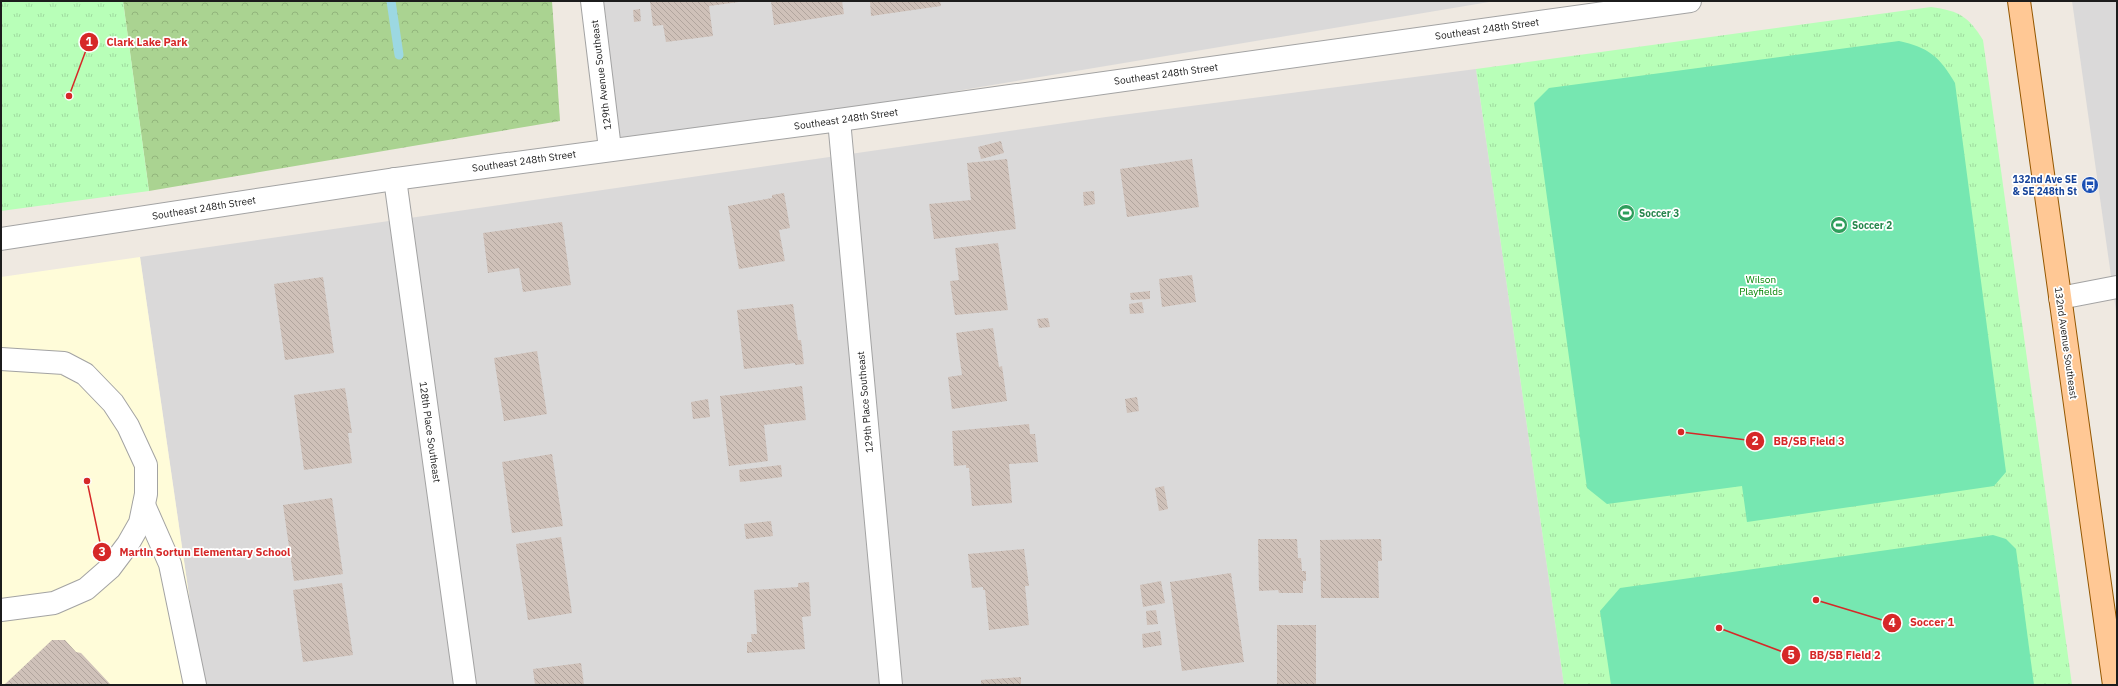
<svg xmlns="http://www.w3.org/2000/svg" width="2118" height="686" viewBox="0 0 2118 686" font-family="'IBM Plex Sans',sans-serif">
<defs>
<pattern id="forest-crowns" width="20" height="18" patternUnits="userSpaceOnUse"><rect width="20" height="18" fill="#aad391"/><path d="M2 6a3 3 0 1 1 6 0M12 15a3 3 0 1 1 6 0" fill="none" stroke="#92b57c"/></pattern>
<pattern id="park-tufts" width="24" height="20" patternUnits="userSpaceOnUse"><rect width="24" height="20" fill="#b8ffb8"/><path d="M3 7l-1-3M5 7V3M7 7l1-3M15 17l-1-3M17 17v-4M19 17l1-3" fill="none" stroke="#9eda9e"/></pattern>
<pattern id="building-back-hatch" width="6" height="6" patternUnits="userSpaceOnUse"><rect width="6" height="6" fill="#cfc1b9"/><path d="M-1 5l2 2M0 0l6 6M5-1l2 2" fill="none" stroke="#b1a59e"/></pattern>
</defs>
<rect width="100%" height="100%" fill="#efe9e1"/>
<!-- residential -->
<g fill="#dad9d9">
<path d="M592,1H1495L610,149Z"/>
<path d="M2072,1H2117V318Z"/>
<path d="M1476,69L1564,685H202L140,257L1106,117Z"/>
</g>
<!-- education -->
<path fill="#fffcd9" d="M140,257L202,685H1V277Z"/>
<!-- forest -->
<path fill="url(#forest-crowns)" d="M123,1H552L560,121L149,191Z"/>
<!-- park -->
<g fill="url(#park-tufts)">
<path d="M1,1H123L149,191L1,211Z"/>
<path d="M1931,7C1959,11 1968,16 1983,40L2072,685H1564L1476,69Z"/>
</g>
<!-- pitch -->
<g fill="#76e7b1">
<path d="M1899,41C1928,47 1940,57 1955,83L2006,472L1994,486L1747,522L1742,486L1607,504L1587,488L1534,103L1549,88Z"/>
<path d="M1993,535L2006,539L2016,549L2034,685H1611L1600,611L1620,588Z"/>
</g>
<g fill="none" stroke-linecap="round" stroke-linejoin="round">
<!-- stream -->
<path stroke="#9cd8e2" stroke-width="9" d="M391,1L399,55"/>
</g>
<!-- building -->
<g fill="url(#building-back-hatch)">
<path d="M650,1H739V2L709,6L713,36L666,42L663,25L653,26Z"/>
<path d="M771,1H842L844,14L774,25Z"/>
<path d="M870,1H940L941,6L871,16Z"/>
<path d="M640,9L641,21L634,22L633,10Z"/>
<path d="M1001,141L1004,153L981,159L978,147Z"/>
<path d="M1007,159L1016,229L934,239L929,204L971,200L967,163Z"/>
<path d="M1192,159L1199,207L1127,217L1120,169Z"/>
<path d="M1094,191L1095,204L1084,206L1083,192Z"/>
<path d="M784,193L790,228L779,230L785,261L739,269L728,206L772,198V195Z"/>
<path d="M562,222L571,285L523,292L519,268L488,273L483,233Z"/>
<path d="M998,243L1008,310L955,315L950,281L959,280L955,248Z"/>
<path d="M1192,275L1196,302L1162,307L1159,279Z"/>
<path d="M323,277L334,353L285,360L274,284Z"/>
<path d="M1150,291V299L1131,300L1130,293Z"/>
<path d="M1142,302L1144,313L1130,314L1129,304Z"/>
<path d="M793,304L798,340H801L804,364L795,365V363L744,369L737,310Z"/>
<path d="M1048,318L1050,327L1039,328L1037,319Z"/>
<path d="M993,328L999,367L1002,366L1007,401L952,409L948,377L962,375L956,333Z"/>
<path d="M537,351L547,414L504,421L494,358Z"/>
<path d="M802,386L806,420L764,425L768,461L729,466L720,396Z"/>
<path d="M345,388L352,433H348L352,463L304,470L294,395Z"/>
<path d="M1137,397L1139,411L1127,413L1125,399Z"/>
<path d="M708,399L710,417L693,419L691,402Z"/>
<path d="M1029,424L1030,434H1035L1038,462L1009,464L1012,503L972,506L969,468H966V465L954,466L952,431Z"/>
<path d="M552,454L563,526L512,533L502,462Z"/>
<path d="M781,465L782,477L740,482L739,470Z"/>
<path d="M1164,486L1168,509L1159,511L1155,488Z"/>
<path d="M332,498L343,574L294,581L283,505Z"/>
<path d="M771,521L773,536L746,539L744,524Z"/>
<path d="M561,537L572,613L528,620L516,544Z"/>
<path d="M1258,539H1297L1298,558H1301L1302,571H1306V581H1303V593H1279L1278,590L1259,591Z"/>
<path d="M1381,539L1382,561H1378L1379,598H1321L1320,540Z"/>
<path d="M1024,549L1029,586H1025L1029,625L989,630L985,590H983V587L972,588L968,554Z"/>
<path d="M1231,573L1244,662L1182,671L1170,582Z"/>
<path d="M1161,581L1165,603L1143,607L1140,585Z"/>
<path d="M809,582L811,616L802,617L805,649L747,653V642H752L751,634H757L754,590L798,587V583Z"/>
<path d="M342,583L353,655L303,662L293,590Z"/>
<path d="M1156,610L1158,624L1147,625L1146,611Z"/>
<path d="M1277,625H1316V684L1277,685Z"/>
<path d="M1160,631L1162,645L1143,648L1142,634Z"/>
<path d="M52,640H65L76,652L81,653L111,685H4Z"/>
<path d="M581,663L584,685H535L533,669Z"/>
<path d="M1021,677V685H981V680Z"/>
</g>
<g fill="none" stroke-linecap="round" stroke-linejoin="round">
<!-- minor casing -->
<g stroke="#a3a3a3" stroke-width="24">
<g id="minor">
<path d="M592,1L610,149"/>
<path d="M839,120L891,685"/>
<path d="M395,179L465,685"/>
<path d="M1,239L395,179L839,120L1690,1"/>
<path d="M2060,298L2117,287"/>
<path d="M1,359L64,363L85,374L113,403L128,426L146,465V494L140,523L128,544L110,568L86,589L54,603L1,610"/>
<path d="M144,505L170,564L195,685"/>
</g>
</g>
<!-- major casing -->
<g stroke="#945700" stroke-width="24">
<path id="major" d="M2019,1L2114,685"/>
</g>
<!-- minor -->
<use href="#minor" stroke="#fff" stroke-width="22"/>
<!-- major -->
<use href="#major" stroke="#ffc895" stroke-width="22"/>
</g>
<!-- icons -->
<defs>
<g id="bus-disc" transform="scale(0.9)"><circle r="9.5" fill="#1a4fb4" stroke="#fff"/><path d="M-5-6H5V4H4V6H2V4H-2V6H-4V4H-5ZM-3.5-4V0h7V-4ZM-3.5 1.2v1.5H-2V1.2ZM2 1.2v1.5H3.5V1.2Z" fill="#fff"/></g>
<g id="stadium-disc" transform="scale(0.9)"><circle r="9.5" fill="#2e9e5b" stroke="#fff"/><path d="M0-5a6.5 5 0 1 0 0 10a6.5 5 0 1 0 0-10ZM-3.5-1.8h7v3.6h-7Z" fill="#fff"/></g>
</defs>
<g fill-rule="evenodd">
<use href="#bus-disc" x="2090" y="185"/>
<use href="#stadium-disc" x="1626" y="213"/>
<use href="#stadium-disc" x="1839" y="225"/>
</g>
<g text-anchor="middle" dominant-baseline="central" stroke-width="3.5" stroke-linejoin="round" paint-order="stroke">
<!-- street labels -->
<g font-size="10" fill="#1c1c1c" stroke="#fff">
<text transform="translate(1487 29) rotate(-8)">Southeast 248th Street</text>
<text transform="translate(1166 74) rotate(-8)">Southeast 248th Street</text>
<text transform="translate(601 75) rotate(-97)">129th Avenue Southeast</text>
<text transform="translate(846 119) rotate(-8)">Southeast 248th Street</text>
<text transform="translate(524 161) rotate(-8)">Southeast 248th Street</text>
<text transform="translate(204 208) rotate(-9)">Southeast 248th Street</text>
<text transform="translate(2066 343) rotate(82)">132nd Avenue Southeast</text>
<text transform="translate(865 402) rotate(-95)">129th Place Southeast</text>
<text transform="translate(430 432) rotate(82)">128th Place Southeast</text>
</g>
<!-- transit labels -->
<g font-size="10" font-weight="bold" fill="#164399" stroke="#fff" text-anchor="end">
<text x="2077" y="179">132nd Ave SE<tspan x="2077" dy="12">&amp; SE 248th St</tspan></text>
</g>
<!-- leisure labels -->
<g font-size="10" font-weight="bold" fill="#27864d" stroke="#fff" text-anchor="start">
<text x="1639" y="213">Soccer 3</text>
<text x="1852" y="225">Soccer 2</text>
</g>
<!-- park labels -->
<g font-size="10" fill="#018400" stroke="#fff">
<text x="1761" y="279">Wilson<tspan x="1761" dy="12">Playfields</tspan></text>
</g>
</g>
<!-- callouts -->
<path fill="none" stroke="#d62828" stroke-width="1.5" d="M69 96L89 42M1681 432L1755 441M87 481L102 552M1816 600L1892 623M1719 628L1791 655"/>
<g fill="#d62828" stroke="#fff" stroke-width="1.5">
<circle cx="69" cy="96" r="4"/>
<circle cx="1681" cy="432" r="4"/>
<circle cx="87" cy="481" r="4"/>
<circle cx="1816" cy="600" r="4"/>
<circle cx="1719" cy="628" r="4"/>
<circle cx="89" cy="42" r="10"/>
<circle cx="1755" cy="441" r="10"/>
<circle cx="102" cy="552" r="10"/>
<circle cx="1892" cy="623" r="10"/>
<circle cx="1791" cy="655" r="10"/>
</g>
<g font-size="12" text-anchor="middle" font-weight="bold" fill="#fff">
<text x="89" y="46">1</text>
<text x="1755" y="445">2</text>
<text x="102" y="556">3</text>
<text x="1892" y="627">4</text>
<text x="1791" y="659">5</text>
</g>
<g font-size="11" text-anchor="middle" font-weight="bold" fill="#d62828" stroke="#fff" stroke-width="3.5" stroke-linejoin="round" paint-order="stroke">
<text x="147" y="46">Clark Lake Park</text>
<text x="1809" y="445">BB/SB Field 3</text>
<text x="205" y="556">Martin Sortun Elementary School</text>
<text x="1932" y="626">Soccer 1</text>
<text x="1845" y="659">BB/SB Field 2</text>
</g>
<!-- border -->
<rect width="2118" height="686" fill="none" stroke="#1c1c1c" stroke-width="4"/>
</svg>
